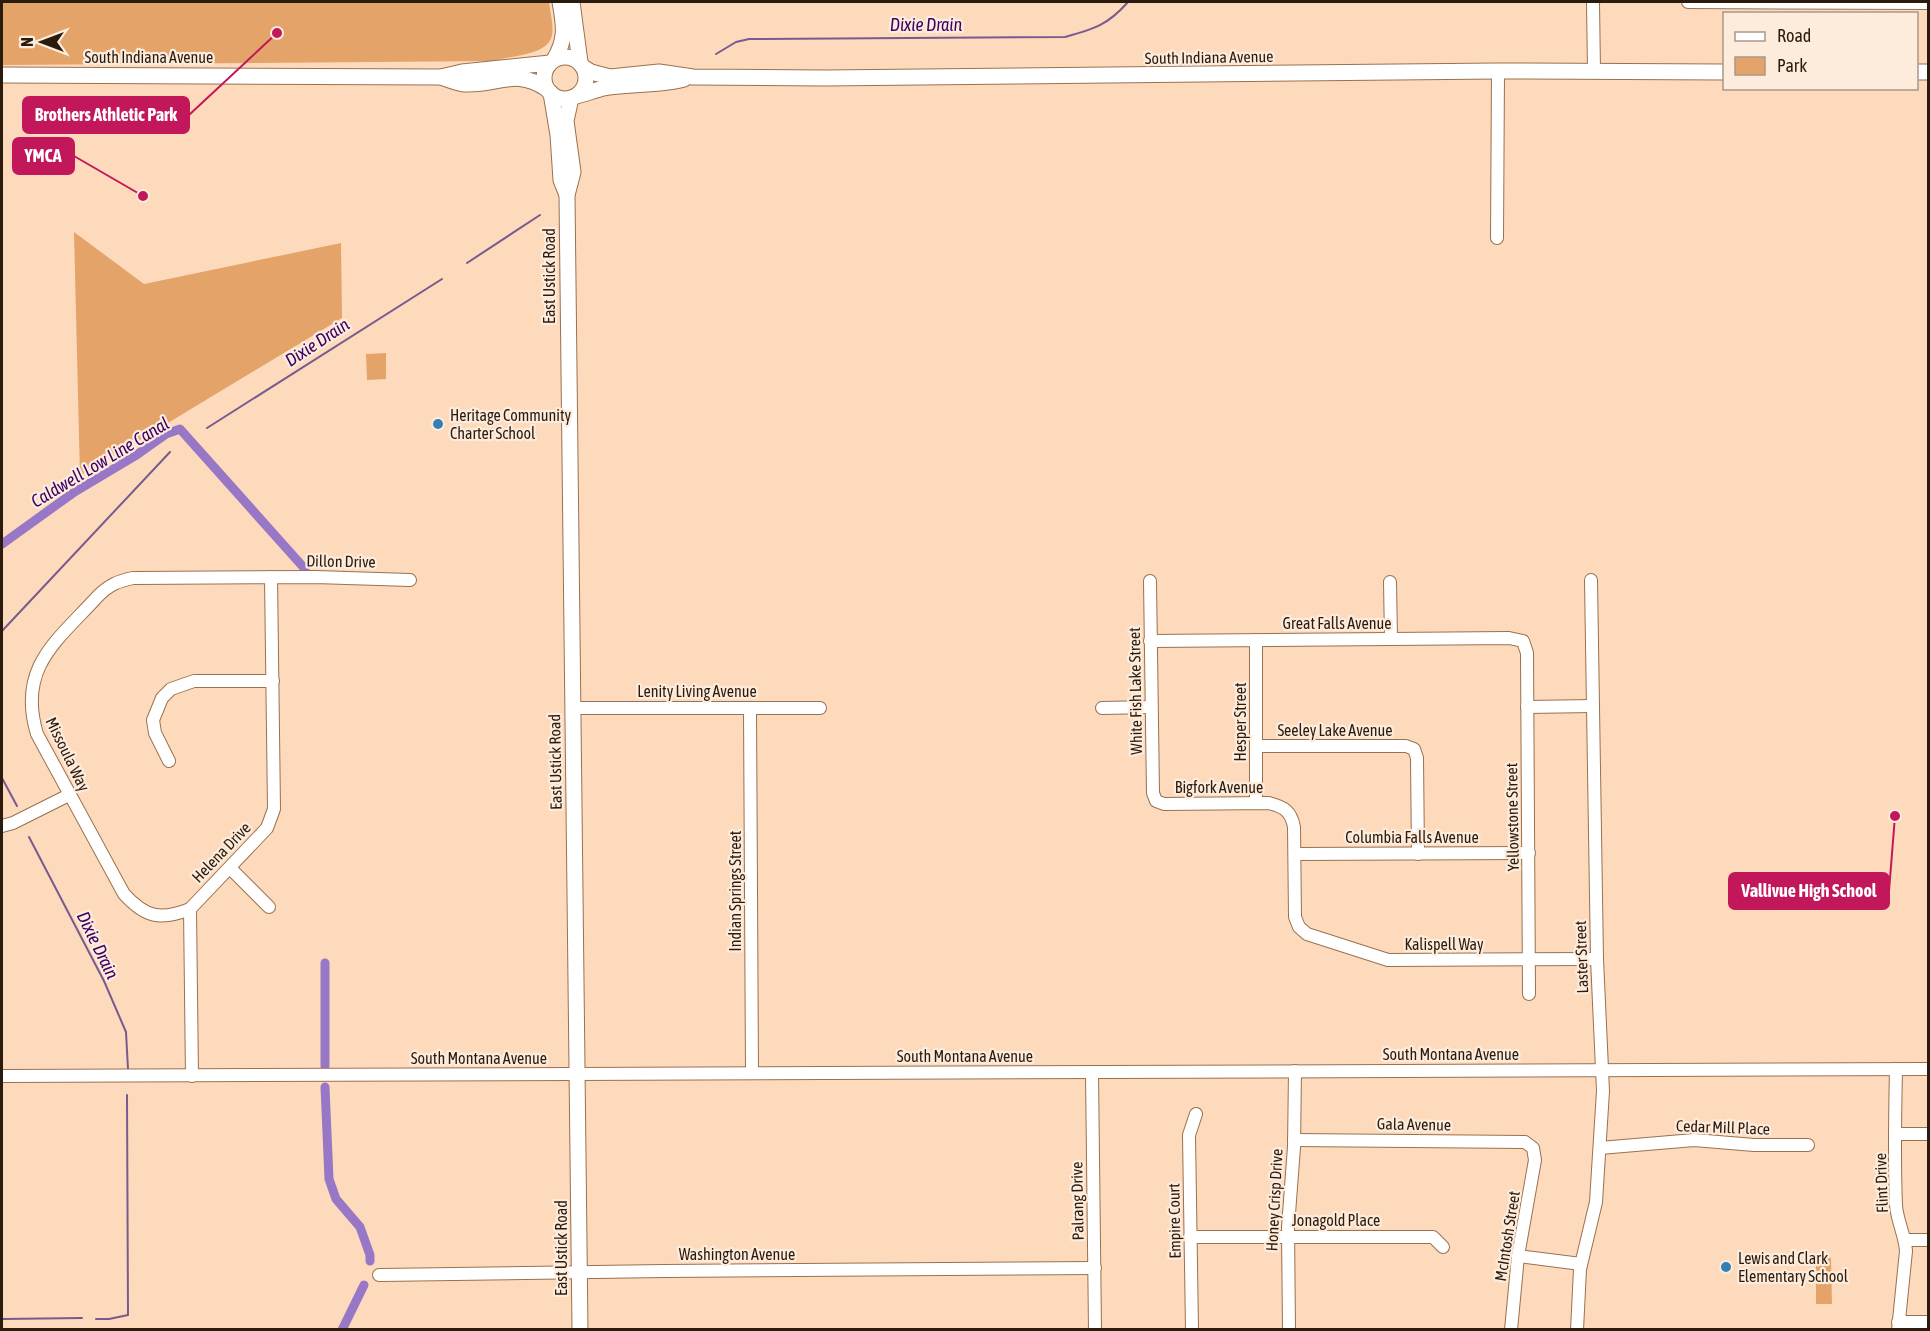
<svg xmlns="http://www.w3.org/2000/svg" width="1930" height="1331" viewBox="0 0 1930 1331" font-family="'Asap Condensed',sans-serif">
<rect width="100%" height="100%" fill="#fedabc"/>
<!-- green -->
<g fill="#e3a369">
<path d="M2,2H549C550,12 554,25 552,35C548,56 511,55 494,61L2,65Z"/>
<path d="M74,232L144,284L341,243L342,318L80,476Z"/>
<path d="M386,353V379L367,380L366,354Z"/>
<path d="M1816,1258H1831L1832,1304H1816Z"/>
</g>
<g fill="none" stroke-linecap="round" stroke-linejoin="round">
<!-- stream -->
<g stroke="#775b8e" stroke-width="2">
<path d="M716,54L736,42L749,39L1065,37C1094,29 1108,25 1128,2"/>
<path d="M467,263L540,215"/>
<path d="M207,428L442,279"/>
<path d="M2,631L170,452"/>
<path d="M2,778L17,806"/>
<path d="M29,837L104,981L126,1032L128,1069"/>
<path d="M2,1319L82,1318"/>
<path d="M96,1319H109L128,1315L127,1095"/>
</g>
<!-- canal -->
<g stroke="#9877c6" stroke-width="9">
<path d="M2,544L73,493L135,456L166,434L180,429L305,569"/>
<path d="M325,963V1066"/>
<path d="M325,1087L329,1179L336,1199L360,1227L370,1255V1261"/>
<path d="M342,1330L364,1285"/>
</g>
<!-- minor casing -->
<g stroke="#99714f" stroke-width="14">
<g id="minor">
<path d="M1593,2L1594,71"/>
<path d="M1688,2L1928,3"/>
<path d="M1497,238L1498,71"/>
<path d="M1150,581L1153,793L1156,801L1164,804L1269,803C1284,807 1291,811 1294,827L1295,917L1299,927L1307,934L1388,960L1597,959"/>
<path d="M1390,582L1391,639"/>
<path d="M1256,640V803"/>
<path d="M1150,641L1509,638L1523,641L1527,653L1529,994"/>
<path d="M1527,707L1593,706"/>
<path d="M573,708H820"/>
<path d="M750,708L752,1073"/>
<path d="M1102,708L1151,707"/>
<path d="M1256,746H1406L1414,749L1417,758L1418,854"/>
<path d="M169,761L155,733L153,720L162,698L171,689L194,681H273"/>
<path d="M2,826L13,823L69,795"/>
<path d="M1295,854L1529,853"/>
<path d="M230,868L269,907"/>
<path d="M190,909C160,921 145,917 124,894L37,734C17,667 57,641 98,596C109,585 118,581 133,578L315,577L410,580"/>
<path d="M1896,1069C1895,1114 1894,1160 1896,1205C1897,1221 1905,1235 1906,1251L1898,1330"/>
<path d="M1092,1072L1095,1330"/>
<path d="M2,1076L1928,1069"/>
<path d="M192,1076L190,909L267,828L274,809L271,577"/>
<path d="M1895,1134H1928"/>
<path d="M1294,1140L1525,1142L1533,1148L1535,1160L1518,1256L1511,1330"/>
<path d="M1600,1148L1694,1140L1754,1145H1808"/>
<path d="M1190,1237H1433L1443,1247"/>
<path d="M1906,1240H1928"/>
<path d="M1518,1256L1581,1264"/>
<path d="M379,1275L664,1271L1095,1268"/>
<path d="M1898,1322H1928"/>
<path d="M1192,1330L1189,1135L1196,1114"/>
<path d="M1289,1330L1288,1227L1294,1147L1295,1071"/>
<path d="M1577,1330L1580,1269L1596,1202L1603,1091L1597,959L1591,580"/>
</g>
</g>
<!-- major casing -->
<g stroke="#99714f" stroke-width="17">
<g id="major">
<path d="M572,2L580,62"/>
<circle cx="565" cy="78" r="21"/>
<path d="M554,60C567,38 564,25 560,2"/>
<path d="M583,67L591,72L610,77L659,72L693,77L825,78L1498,71L1724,72"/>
<path d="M1916,72H1928"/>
<path d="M2,75L441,77L462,72L550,63"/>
<path d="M441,77C449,80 457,83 464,84C498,86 515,67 547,89"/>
<path d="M551,93L558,135L561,180L567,195"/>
<path d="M576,96C585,94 595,90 604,88C631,83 658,86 684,79"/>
<path d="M571,98L566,121L573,172L567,195L580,1330"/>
</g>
</g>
<!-- minor -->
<use href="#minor" stroke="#fff" stroke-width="12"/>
<!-- major -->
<use href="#major" stroke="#fff" stroke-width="15"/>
</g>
<!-- markers -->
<g fill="#3580b3" stroke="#fdebdc" stroke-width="2">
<circle cx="438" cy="424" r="6"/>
<circle cx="1726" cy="1267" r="6"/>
</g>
<g text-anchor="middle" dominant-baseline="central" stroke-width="4.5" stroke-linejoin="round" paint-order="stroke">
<!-- street labels -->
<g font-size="16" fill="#2b1b0d" stroke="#fdebdc">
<text x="149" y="57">South Indiana Avenue</text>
<text transform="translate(1209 57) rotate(-1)">South Indiana Avenue</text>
<text transform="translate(549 276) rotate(-90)">East Ustick Road</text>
<text transform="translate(341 561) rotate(1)">Dillon Drive</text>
<text x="1337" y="623">Great Falls Avenue</text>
<text x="697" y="691">Lenity Living Avenue</text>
<text transform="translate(1135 691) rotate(-91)">White Fish Lake Street</text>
<text transform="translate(1240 722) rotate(-90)">Hesper Street</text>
<text x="1335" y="730">Seeley Lake Avenue</text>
<text transform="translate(68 754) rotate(64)">Missoula Way</text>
<text transform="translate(555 762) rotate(-91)">East Ustick Road</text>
<text x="1219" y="787">Bigfork Avenue</text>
<text transform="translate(1512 817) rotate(-91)">Yellowstone Street</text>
<text x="1412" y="837">Columbia Falls Avenue</text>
<text transform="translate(221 852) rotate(-46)">Helena Drive</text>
<text transform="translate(735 891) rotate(-90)">Indian Springs Street</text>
<text x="1444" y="944">Kalispell Way</text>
<text transform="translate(1581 957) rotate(-92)">Laster Street</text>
<text x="1451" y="1054">South Montana Avenue</text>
<text x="965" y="1056">South Montana Avenue</text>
<text x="479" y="1058">South Montana Avenue</text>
<text transform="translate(1414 1124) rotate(1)">Gala Avenue</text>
<text transform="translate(1723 1127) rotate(2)">Cedar Mill Place</text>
<text transform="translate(1881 1183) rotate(-92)">Flint Drive</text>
<text transform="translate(1274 1200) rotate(-87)">Honey Crisp Drive</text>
<text transform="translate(1077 1201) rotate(-91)">Palrang Drive</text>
<text x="1336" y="1220">Jonagold Place</text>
<text transform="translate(1174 1221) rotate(-91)">Empire Court</text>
<text transform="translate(1507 1236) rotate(-81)">McIntosh Street</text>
<text transform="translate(561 1248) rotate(-90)">East Ustick Road</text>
<text x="737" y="1254">Washington Avenue</text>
</g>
<!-- poi labels -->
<g font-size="16" fill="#2b1b0d" stroke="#fdebdc" text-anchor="start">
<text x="450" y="415">Heritage Community<tspan x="450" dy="18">Charter School</tspan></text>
<text x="1738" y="1258">Lewis and Clark<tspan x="1738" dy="18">Elementary School</tspan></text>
</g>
<!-- water labels -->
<g font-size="18" font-style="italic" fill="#390065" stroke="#fdebdc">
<text x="926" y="24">Dixie Drain</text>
<text transform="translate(317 342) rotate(-33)">Dixie Drain</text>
<text transform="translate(100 462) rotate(-31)">Caldwell Low Line Canal</text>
<text transform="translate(98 945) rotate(64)">Dixie Drain</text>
</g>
</g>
<!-- callouts -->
<path fill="none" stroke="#c2185b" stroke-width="2" d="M277 33L189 115M143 196L74 156M1895 816L1889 891"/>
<g fill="#c2185b" stroke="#fdebdc" stroke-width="2">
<circle cx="277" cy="33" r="6"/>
<circle cx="143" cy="196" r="6"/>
<circle cx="1895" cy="816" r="6"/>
</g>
<g fill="#c2185b" stroke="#c2185b" stroke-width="2">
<rect x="23" y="97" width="166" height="36" rx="6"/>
<rect x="13" y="138" width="61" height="36" rx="6"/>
<rect x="1729" y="873" width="160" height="36" rx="6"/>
</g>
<g font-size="18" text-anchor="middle" font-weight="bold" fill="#fff">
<text x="106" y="121">Brothers Athletic Park</text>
<text x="43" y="162">YMCA</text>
<text x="1809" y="897">Vallivue High School</text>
</g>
<!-- border -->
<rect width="1930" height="1331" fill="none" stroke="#2b1b0d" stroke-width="6"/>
<!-- legend -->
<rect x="1723" y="12" width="195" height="78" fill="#fdebdc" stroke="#a99889" stroke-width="1.5"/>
<rect x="1735" y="32" width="30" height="9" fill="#ffffff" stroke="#a99889" stroke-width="1.5"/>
<text x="1777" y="42" font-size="18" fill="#2b1b0d">Road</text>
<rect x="1735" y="57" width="30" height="18" fill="#e3a369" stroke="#a99889" stroke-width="1.5"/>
<text x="1777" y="72" font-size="18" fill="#2b1b0d">Park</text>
<!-- north arrow -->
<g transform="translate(42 42) rotate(270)" stroke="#fdebdc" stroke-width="4.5" paint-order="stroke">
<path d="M0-4.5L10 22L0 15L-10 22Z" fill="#2b1b0d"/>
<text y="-9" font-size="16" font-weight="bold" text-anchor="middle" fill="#2b1b0d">N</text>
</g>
</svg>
